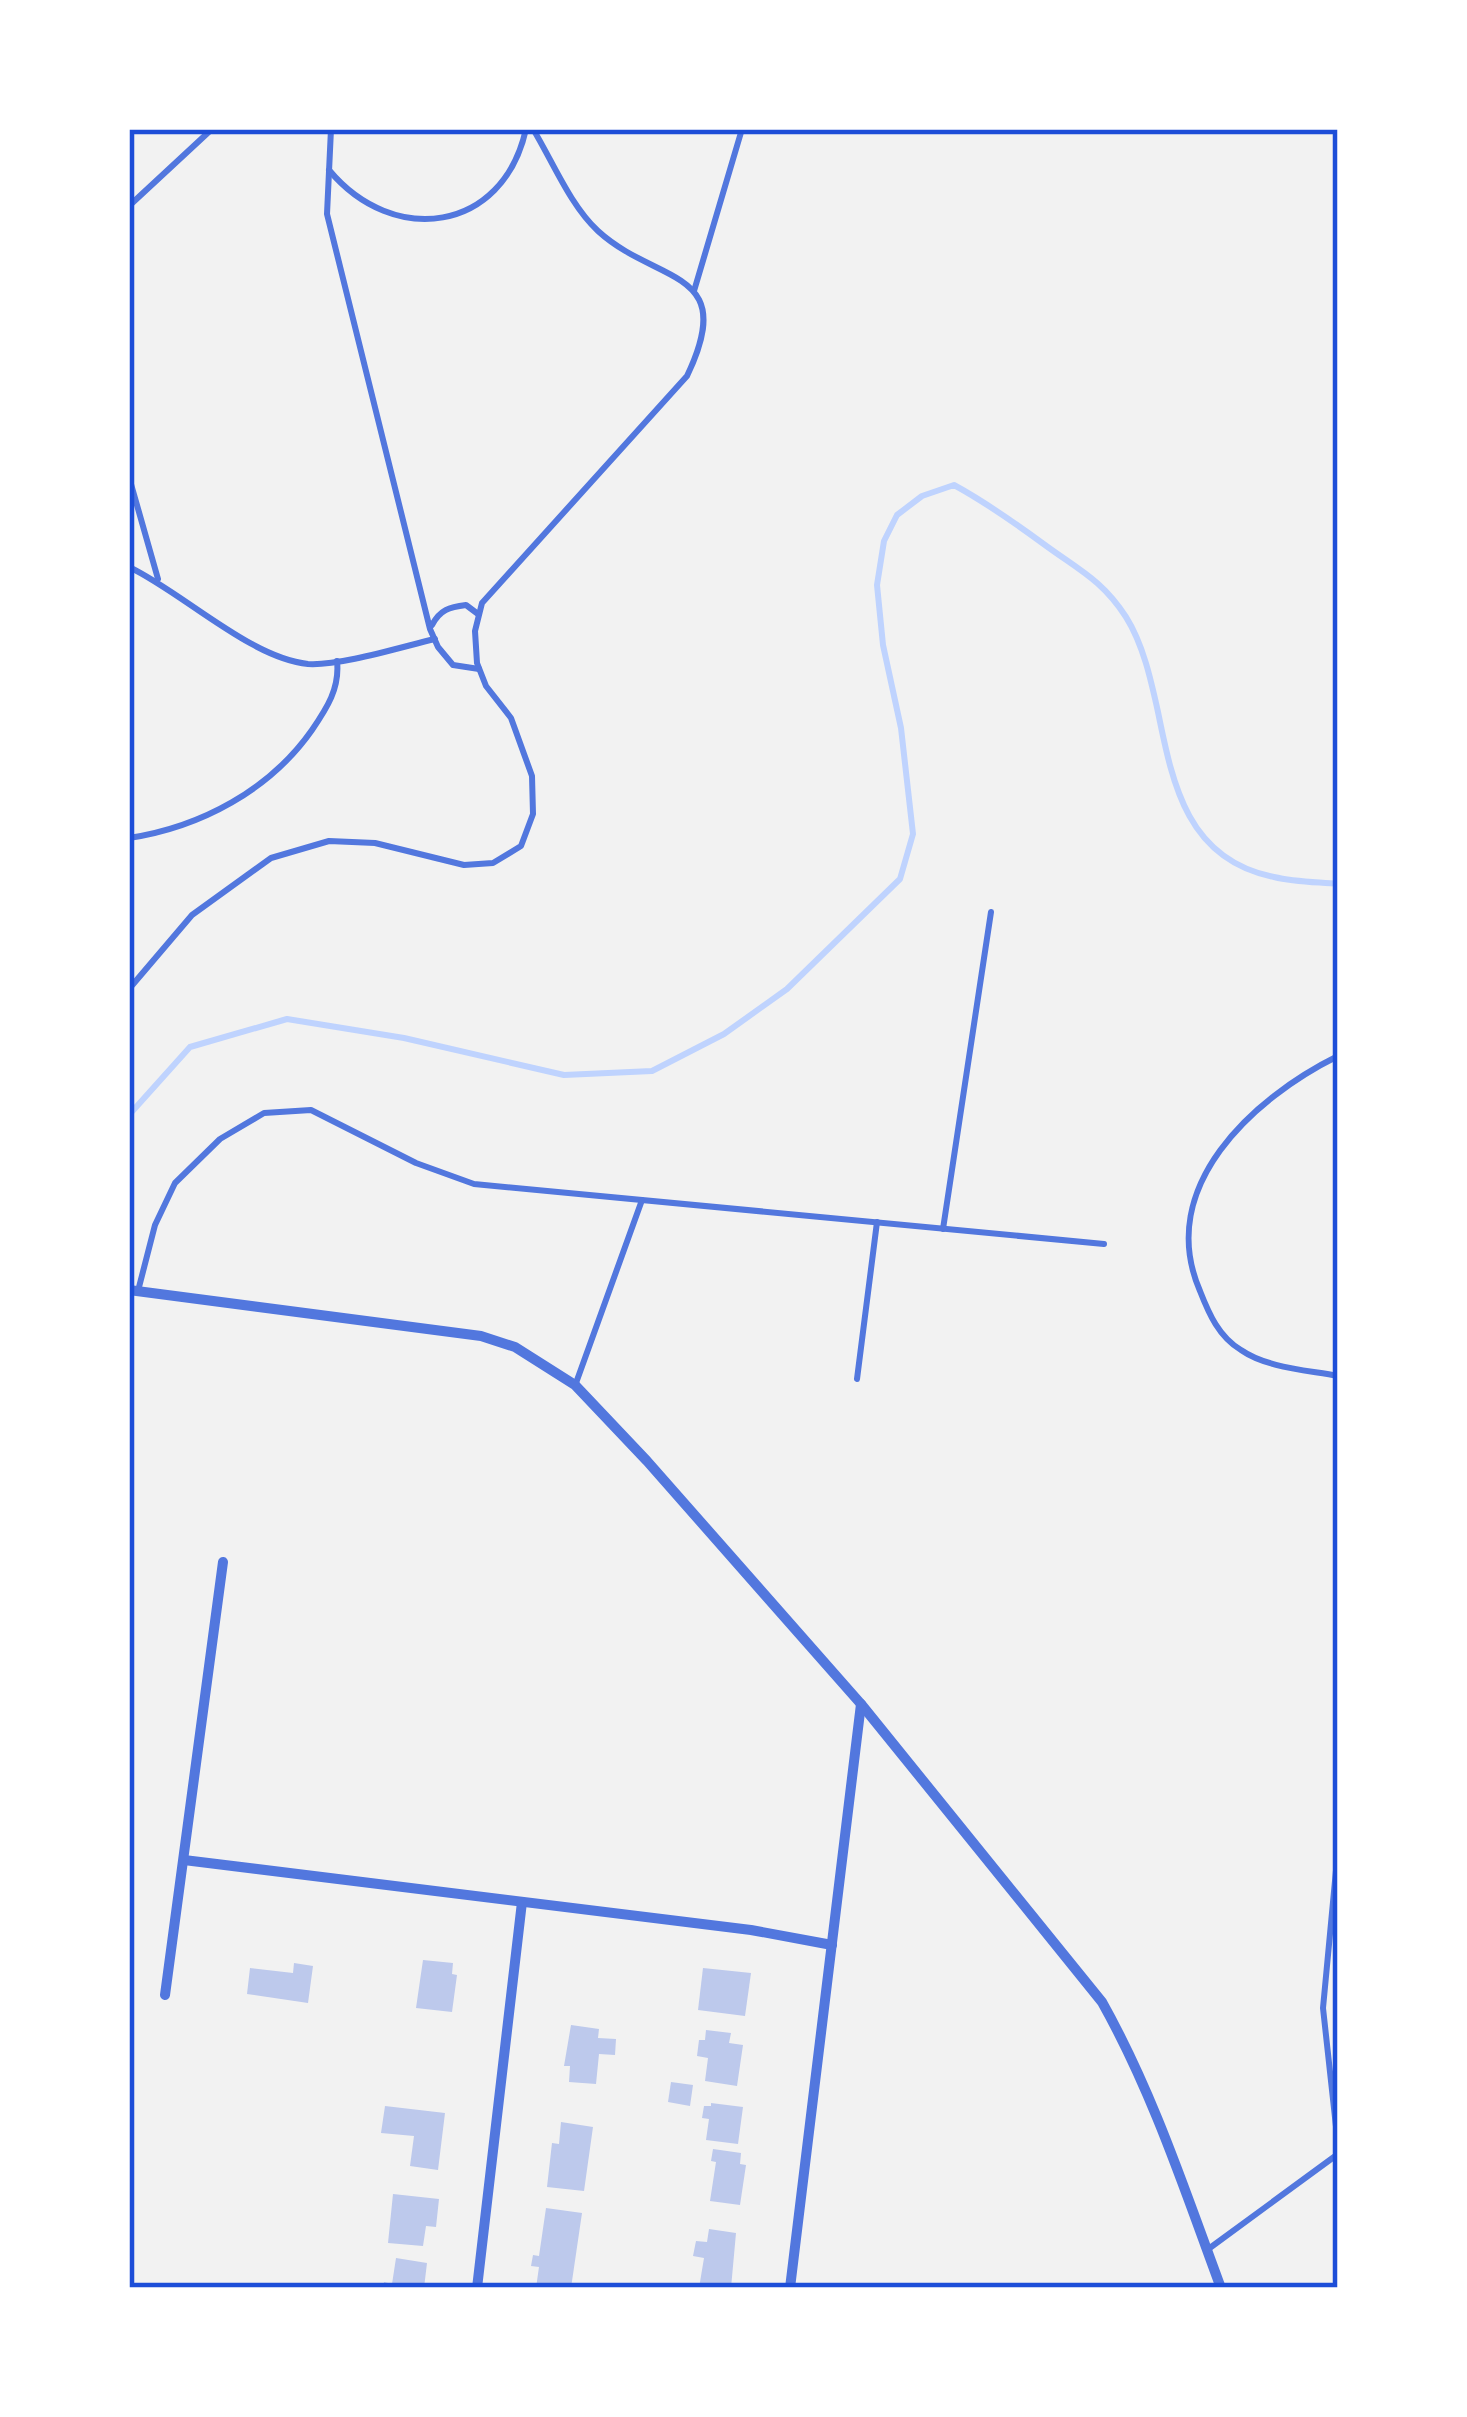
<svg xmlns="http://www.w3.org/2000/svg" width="1467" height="2417" viewBox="0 0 1467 2417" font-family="'PT Sans Narrow',sans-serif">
<rect width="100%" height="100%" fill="#f2f2f2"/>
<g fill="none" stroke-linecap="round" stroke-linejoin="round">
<!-- stream -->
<path stroke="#bfd3fe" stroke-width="6" d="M129,1115L190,1047L287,1019L404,1038L564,1075L652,1071L724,1034L787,989L900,879L913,834L901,728L883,645L877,585L884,541L897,515L922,496L954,485C987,503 1015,523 1045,545C1079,570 1102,580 1126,617C1143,644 1151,680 1158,712C1173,786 1188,860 1274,877C1295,882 1317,882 1338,884"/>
</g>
<!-- building -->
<g fill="#bdc9ec">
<path d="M423,1960L453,1963L452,1974L457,1975L452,2012L416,2008Z"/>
<path d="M294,1963L313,1966L308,2003L247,1994L250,1968L293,1973Z"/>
<path d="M703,1968L751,1973L745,2016L698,2010Z"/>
<path d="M571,2025L599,2029L598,2038L616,2039L615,2055L599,2054L596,2084L569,2082L570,2066H564Z"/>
<path d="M706,2030L731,2033L729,2043L743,2045L737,2086L705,2081L708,2058L697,2056L699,2040H705Z"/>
<path d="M671,2082L693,2085L690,2106L668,2102Z"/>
<path d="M711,2103L743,2107L738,2144L706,2140L709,2119L702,2118L704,2106H711Z"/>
<path d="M385,2106L445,2113L438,2170L410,2166L414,2136L381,2133Z"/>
<path d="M561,2122L593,2127L584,2191L547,2187L552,2143L559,2144Z"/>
<path d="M713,2149L741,2153L740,2164L746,2165L740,2205L710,2201L716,2162L711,2161Z"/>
<path d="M393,2194L439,2199L436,2227L426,2226L423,2246L388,2243Z"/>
<path d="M546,2208L582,2213L571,2288H536L539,2267L531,2266L533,2255L539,2256Z"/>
<path d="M709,2229L736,2233L731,2288H699L704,2258L693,2256L696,2241L707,2242Z"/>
<path d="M396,2258L427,2263L424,2288H383L384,2282L392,2284Z"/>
</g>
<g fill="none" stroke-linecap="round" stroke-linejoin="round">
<!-- service -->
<g stroke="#5277de" stroke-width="6">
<path d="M331,129L327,214L430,629L438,647L453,665L479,669"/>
<path d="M329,170C393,247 503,233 526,129"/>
<path d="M129,206L212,129"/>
<path d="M694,291L742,129"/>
<path d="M129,477L158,579"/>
<path d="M129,567C182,592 250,658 308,664C340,666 401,647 435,639"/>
<path d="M432,625C440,610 449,607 466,605L478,614"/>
<path d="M129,838C201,827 270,790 312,730C327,708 340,688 337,661"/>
<path d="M129,989L192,915L271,858L329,841L375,843L464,865L493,863L521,846L533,814L532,776L511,718L486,686L477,663L475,631L482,603L687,376C739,267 657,285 598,231C570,205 553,162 533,129"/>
<path d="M1338,1056C1253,1098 1155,1187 1200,1291C1209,1314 1219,1337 1241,1350C1267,1368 1307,1370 1338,1376"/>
<path d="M943,1229L991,912"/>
<path d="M138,1291L155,1225L175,1183L220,1139L264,1113L311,1110L416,1163L474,1184L1104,1244"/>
<path d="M857,1379L877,1222"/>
<path d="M576,1383L642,1200"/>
<path d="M1338,1849L1323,2008L1338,2145"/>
<path d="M1207,2250L1338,2154"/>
</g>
<!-- minor -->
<g stroke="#5277de" stroke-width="10">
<path d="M129,1290L481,1336L515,1347L575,1385L647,1461L861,1704L1102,2002C1153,2093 1185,2191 1221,2288"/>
<path d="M184,1860L751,1930L832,1945"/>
<path d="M165,1995L223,1562"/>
<path d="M477,2288L522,1902"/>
<path d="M790,2288L861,1704"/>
</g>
</g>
<!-- border -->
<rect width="1467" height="2417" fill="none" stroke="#ffffff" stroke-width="264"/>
<rect x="132" y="132" width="1203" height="2153" fill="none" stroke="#1d4ed8" stroke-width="4.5"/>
</svg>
